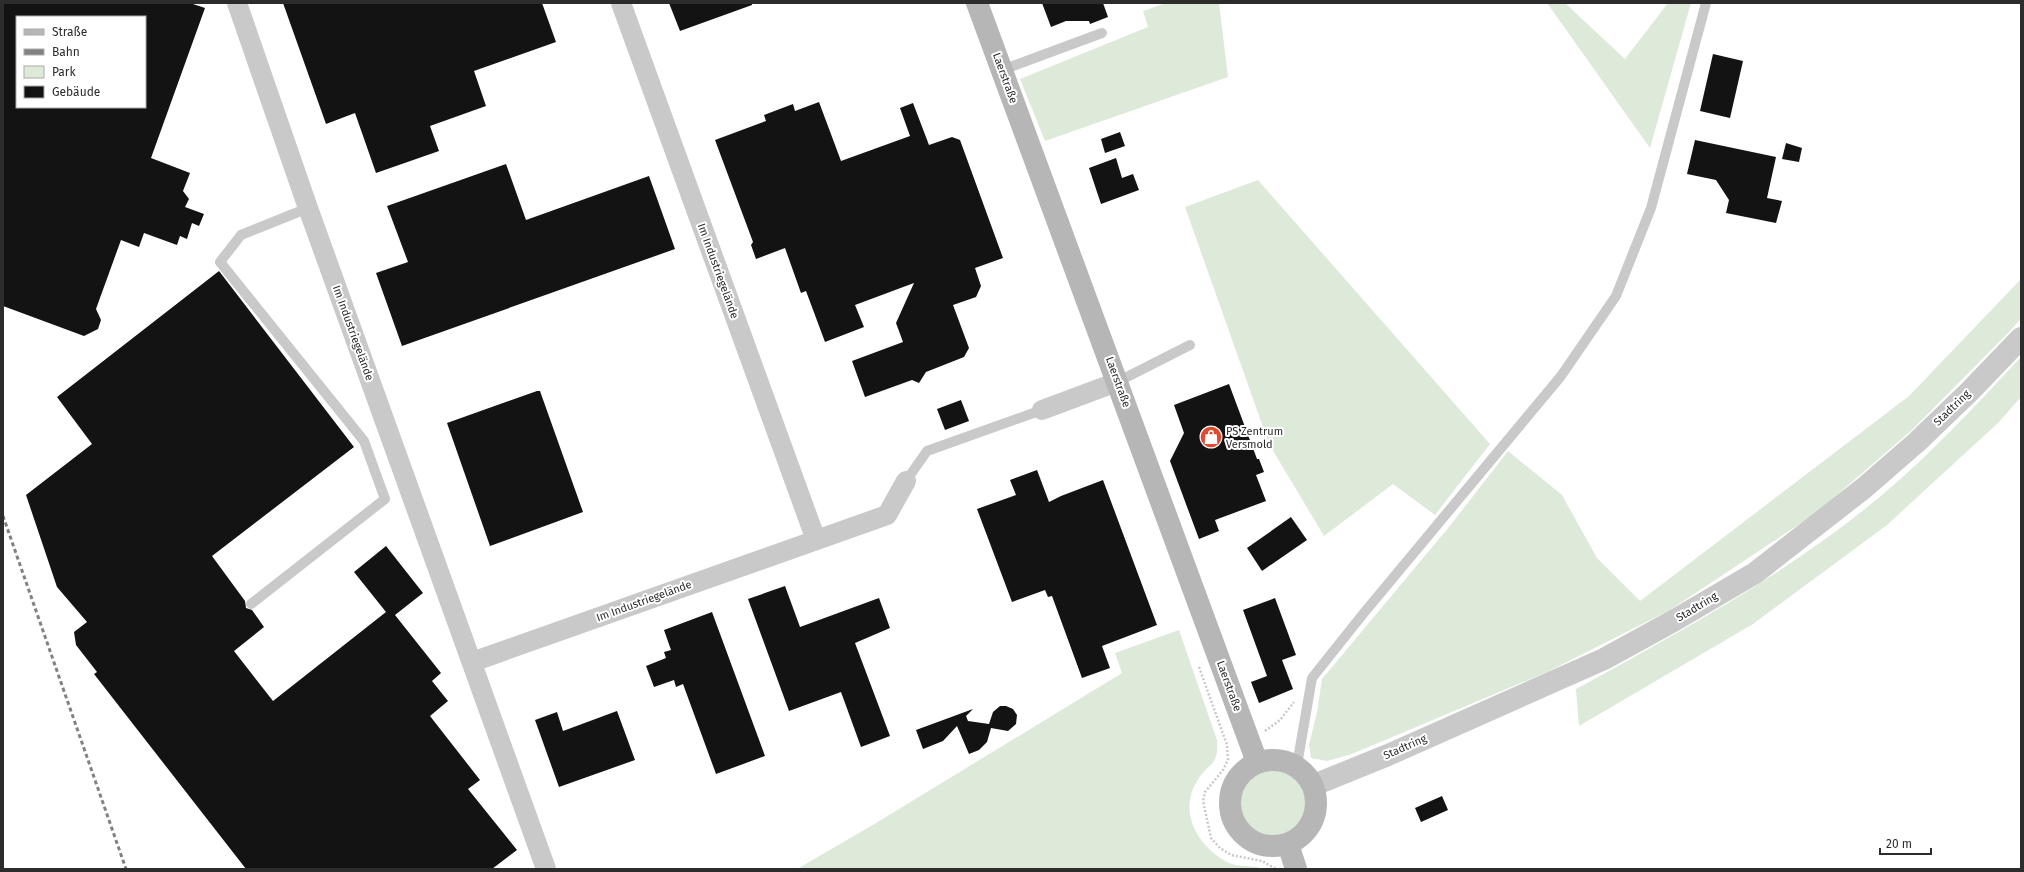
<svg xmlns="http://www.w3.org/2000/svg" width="2024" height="872" viewBox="0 0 2024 872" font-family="'Fira Sans',sans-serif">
<rect width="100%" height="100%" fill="#fff"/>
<!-- green -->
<g fill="#deead9">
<path d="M1166,3H1219L1228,77L1045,141L1020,79L1148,27L1143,11Z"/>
<path d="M1547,3H1565L1625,59L1668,3H1691L1650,148Z"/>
<path d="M1258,180L1490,444L1435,515L1393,484L1324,536L1269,444L1185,207Z"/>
<path d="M2021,279V319L2008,333L1912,430L1816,513L1670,610L1547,672L1352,754L1327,761L1311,758L1309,745L1317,712L1322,679L1449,527L1508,451L1562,495L1597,558L1640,601L1909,396Z"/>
<path d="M2021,357V397L1998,423L1887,525L1753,624L1579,726L1576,689C1681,631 1789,573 1882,495C1932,453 1976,405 2021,357Z"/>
<path d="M1179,630L1217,740C1219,768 1208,762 1197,781C1178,813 1198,846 1227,862C1238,868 1252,864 1263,869H797L876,823L1122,673L1115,653Z"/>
<circle cx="1272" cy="804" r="36"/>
</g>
<!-- building -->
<g fill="#131313" fill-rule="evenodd">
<path d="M3,3H190L205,8L151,158L190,173L183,191L189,199L185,207L204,214L199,226L192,223L187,239L180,236L177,245L144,233L139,247L121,240L96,309L101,320L98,329L84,336L3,306ZM17,17H145V107H17Z"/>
<path d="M283,3H542L556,42L474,71L486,106L430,126L439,151L376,173L355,113L326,124Z"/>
<path d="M669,3H752V5L680,31Z"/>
<path d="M1042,3H1103L1108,17L1090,24L1089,21H1066L1051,27Z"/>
<path d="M1713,54L1743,61L1730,118L1700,111Z"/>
<path d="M819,102L841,161L910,136L900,108L913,103L929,145L952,137L960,140L1003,258L975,268L981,286L976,297L953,305L969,348L964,357L926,372L919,383L912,380L865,397L852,361L903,342L896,323L914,283L855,305L864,327L825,342L806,291L801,293L785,248L756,259L751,245L753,242L715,140L766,121L764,115L793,104L795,111Z"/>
<path d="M1120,132L1125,146L1105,153L1101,139Z"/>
<path d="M1695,140L1776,157L1767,198L1782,201L1776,223L1726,213L1729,200L1716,180L1687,174Z"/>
<path d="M1786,143L1802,148L1799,162L1782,159Z"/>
<path d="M1116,158L1122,178L1133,174L1139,190L1101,204L1089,168Z"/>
<path d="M506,164L526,220L649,176L675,249L402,346L376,273L408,262L387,206Z"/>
<path d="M219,271L354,447L212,556L245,601L246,608L252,610L264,627L234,651L273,701L386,612L354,572L386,546L423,593L395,615L441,673L432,681L448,701L430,716L480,780L468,789L517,850L492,869H246L94,674L97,672L76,645L74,632L87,622L57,587L26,495L92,444L57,397Z"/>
<path d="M1229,384L1257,459H1259L1264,472L1256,475L1266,501L1215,520L1219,531L1199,539L1170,461L1184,433L1174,405Z"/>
<path d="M537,391H540L583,512L490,546L447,423Z"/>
<path d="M961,400L969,421L945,430L937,409Z"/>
<path d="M1037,470L1049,502L1061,496L1103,480L1157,625L1102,646L1110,668L1082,678L1052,596L1048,597L1045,590L1012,602L977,509L1016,495L1010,480Z"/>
<path d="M1291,517L1307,540L1262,571L1247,548Z"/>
<path d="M785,586L800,627L879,598L890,628L855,643L890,736L861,747L841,692L789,711L748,599Z"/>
<path d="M1275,598L1296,655L1282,660L1293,689L1259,703L1251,682L1267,676L1243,610Z"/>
<path d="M712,612L765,756L716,774L683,684L676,687L674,680L654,687L646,666L666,658L664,652L671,650L664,630Z"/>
<path d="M1000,706H1006L1013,709L1017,715L1016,724L1008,731L991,728L987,742L979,750L969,754L957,726L943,741L923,749L916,730L973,709L966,716L968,721L989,724L993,712Z"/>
<path d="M617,711L635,760L559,787L535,720L557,712L563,731Z"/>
<path d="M1442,796L1448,810L1421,822L1415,808Z"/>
</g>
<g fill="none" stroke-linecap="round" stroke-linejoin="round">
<!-- path -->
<g stroke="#c9c9c9" stroke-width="2.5" stroke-dasharray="2 2" stroke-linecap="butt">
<path d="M1199,667L1227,745L1228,760L1223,770L1205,792L1203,801L1211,838L1220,848L1231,855L1262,861L1276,869"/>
<path d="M1265,731L1280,720L1294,702"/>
</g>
<!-- service -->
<g stroke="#c9c9c9" stroke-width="10">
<path d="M1002,70L1102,33"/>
<path d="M1117,382L1190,345"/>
<path d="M906,481L927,451L1042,410"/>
<path d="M251,604L385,499L364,441L220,262L241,235L308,208"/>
<path d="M1297,765L1312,678L1363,614L1561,376L1616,296L1651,208L1706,3"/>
</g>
<!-- minor -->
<g stroke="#c9c9c9" stroke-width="20">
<path d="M237,3L308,208L546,869"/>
<path d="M621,3L816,540"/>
<path d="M1042,410L1117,382"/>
<path d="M472,662L887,515L906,481"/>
</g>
<!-- tertiary -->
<path stroke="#c9c9c9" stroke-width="22" d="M1314,785L1388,755L1604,659L1675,620L1755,573L1864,488L1917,442L1970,391L2021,338"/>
<!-- secondary -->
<g stroke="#b6b6b6" stroke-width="22">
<path d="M977,3L1257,762"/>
<circle cx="1273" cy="803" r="43"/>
<path d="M1288,844L1296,869"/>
</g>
<!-- rail -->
<path stroke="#818181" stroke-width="3" stroke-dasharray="4 3" stroke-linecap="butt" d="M3,516L126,869"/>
</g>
<!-- icons -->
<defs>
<g id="shop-disc" transform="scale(1.15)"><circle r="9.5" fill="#e2492f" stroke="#fff"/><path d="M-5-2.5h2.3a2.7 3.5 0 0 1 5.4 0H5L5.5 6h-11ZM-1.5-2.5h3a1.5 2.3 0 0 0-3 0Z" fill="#fff"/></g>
</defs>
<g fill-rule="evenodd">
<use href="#shop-disc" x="1211" y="437"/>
</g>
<g text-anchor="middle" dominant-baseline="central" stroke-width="4" stroke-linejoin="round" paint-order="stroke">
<!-- street labels -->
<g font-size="11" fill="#2c2c2c" stroke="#fff">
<text transform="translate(1005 78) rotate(70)">Laerstraße</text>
<text transform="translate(718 271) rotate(70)">Im Industriegelände</text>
<text transform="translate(353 333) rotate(70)">Im Industriegelände</text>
<text transform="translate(1118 382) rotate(70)">Laerstraße</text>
<text transform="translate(1952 408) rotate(-44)">Stadtring</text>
<text transform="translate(644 601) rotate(-20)">Im Industriegelände</text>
<text transform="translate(1697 607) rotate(-31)">Stadtring</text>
<text transform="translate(1229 686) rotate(70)">Laerstraße</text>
<text transform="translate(1405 747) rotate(-24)">Stadtring</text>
</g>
<!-- poi labels -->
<g font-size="11" fill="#2c2c2c" stroke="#fff" text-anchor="start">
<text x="1226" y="431">PS Zentrum<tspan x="1226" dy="13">Versmold</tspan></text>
</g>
</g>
<!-- border -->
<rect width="2024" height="872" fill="none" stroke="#2c2c2c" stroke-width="8"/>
<!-- legend -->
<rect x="16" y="16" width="130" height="92" fill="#ffffff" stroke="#ababab"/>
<rect x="24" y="29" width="20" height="6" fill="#b6b6b6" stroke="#ababab"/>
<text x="52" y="36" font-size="12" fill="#2c2c2c">Straße</text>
<rect x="24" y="49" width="20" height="6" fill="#818181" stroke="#ababab"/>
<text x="52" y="56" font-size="12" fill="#2c2c2c">Bahn</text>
<rect x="24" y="66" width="20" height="12" fill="#deead9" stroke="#ababab"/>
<text x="52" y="76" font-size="12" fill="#2c2c2c">Park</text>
<rect x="24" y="86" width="20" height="12" fill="#131313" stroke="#ababab"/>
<text x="52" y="96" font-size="12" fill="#2c2c2c">Gebäude</text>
<!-- scale -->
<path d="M1880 848v6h51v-6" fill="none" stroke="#2c2c2c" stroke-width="2"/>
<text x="1886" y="848" font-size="12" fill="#2c2c2c" stroke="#ffffff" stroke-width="3" paint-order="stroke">20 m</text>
</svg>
